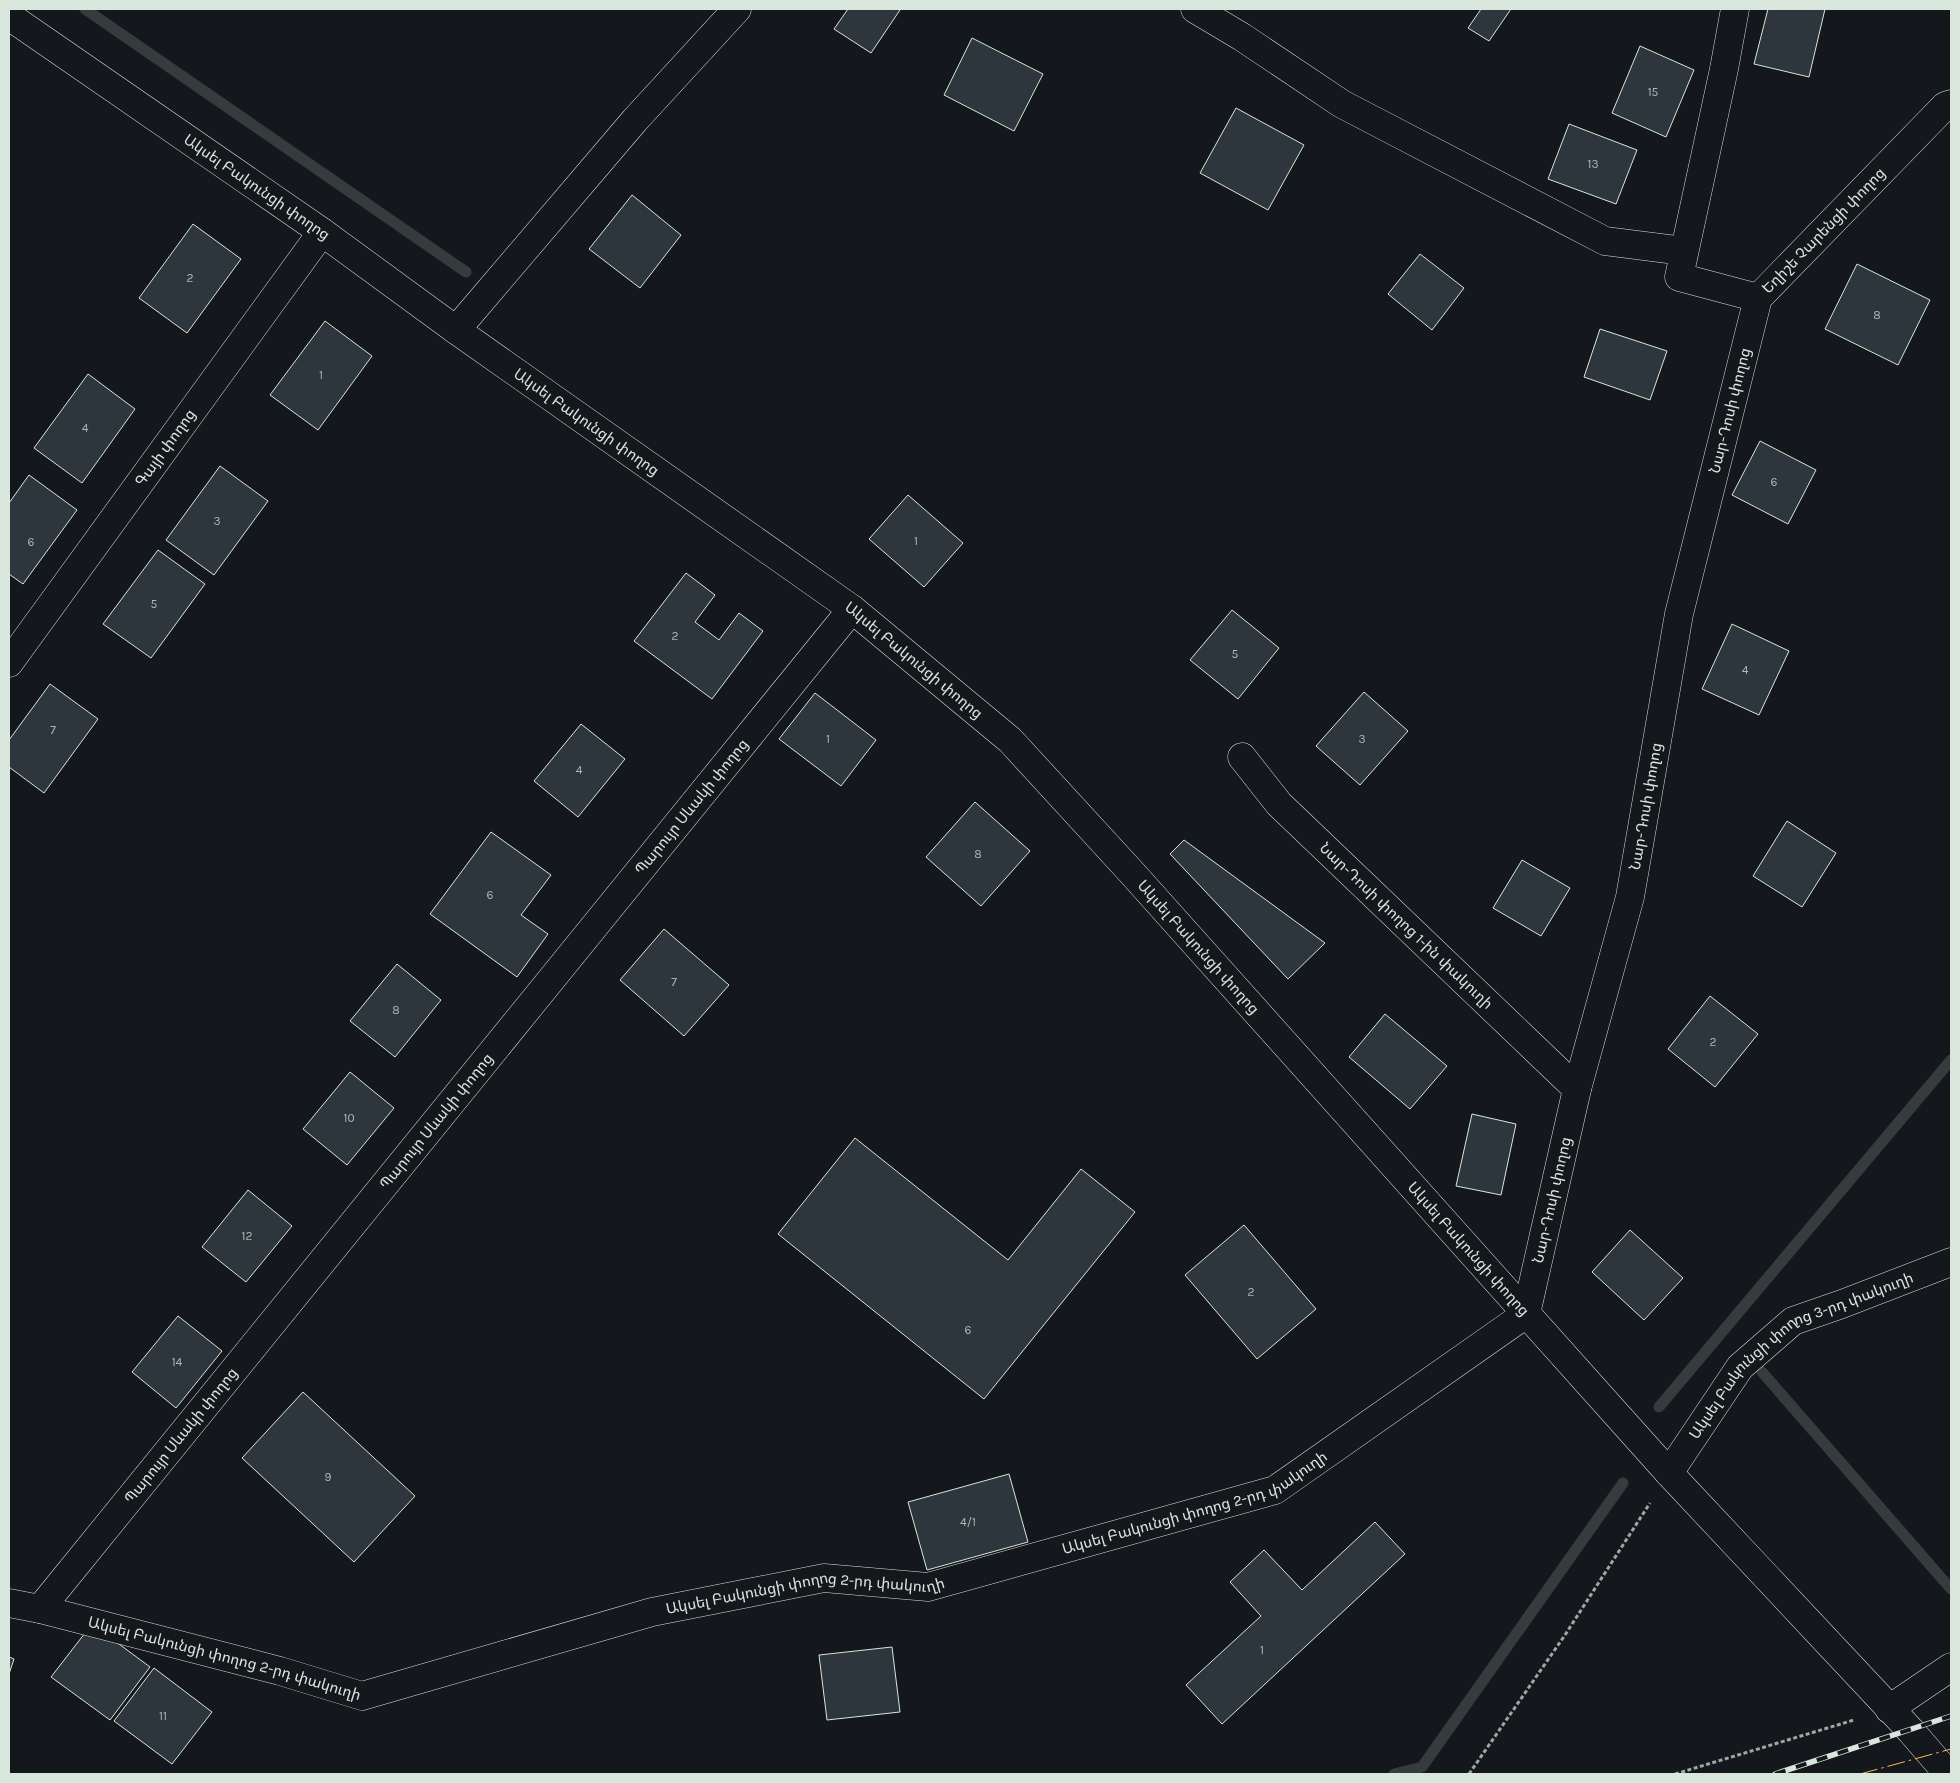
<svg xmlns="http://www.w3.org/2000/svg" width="1960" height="1783" viewBox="0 0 1960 1783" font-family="Karla,'Noto Sans Armenian',sans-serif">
<rect width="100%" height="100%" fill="#14181c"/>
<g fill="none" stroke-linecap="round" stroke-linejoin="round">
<!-- stream -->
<g stroke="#363b3e" stroke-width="11">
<path d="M85,9L466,272"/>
<path d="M1762,1372L1951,1589"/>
<path d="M1659,1407L1951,1060"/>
<path d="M1394,1774L1422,1767L1623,1483"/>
</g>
</g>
<!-- building -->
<g fill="#2c363c" stroke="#d8e6dc">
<path d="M848,9H899L900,10L871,53L834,29Z"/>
<path d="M1481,9H1511L1489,41L1468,28Z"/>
<path d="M1768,9H1825L1809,77L1754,64Z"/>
<path d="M972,38L1043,74L1014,131L944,95Z"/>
<path d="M1640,46L1694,70L1666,137L1612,113Z"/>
<path d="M1236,108L1304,145L1268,210L1200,173Z"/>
<path d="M1569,124L1637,150L1616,204L1548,179Z"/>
<path d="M632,195L681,235L640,288L589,249Z"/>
<path d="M193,224L241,259L187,333L139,298Z"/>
<path d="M1420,254L1464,288L1432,330L1388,294Z"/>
<path d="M1857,264L1930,300L1898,365L1825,329Z"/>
<path d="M325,321L372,356L318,430L270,395Z"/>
<path d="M1600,329L1667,351L1650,400L1584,377Z"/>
<path d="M88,374L135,409L82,483L34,448Z"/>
<path d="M1760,441L1816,470L1788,524L1732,495Z"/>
<path d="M220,466L268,501L214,575L166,540Z"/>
<path d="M29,475L77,510L23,584L9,574V503Z"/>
<path d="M908,495L963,543L924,587L869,539Z"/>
<path d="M158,550L205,584L151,658L103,624Z"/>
<path d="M686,573L715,595L695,622L719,640L739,613L763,631L712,699L634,641Z"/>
<path d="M1232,610L1279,648L1238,699L1190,660Z"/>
<path d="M1732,624L1789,651L1759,715L1702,689Z"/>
<path d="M50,684L98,719L44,793L9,767V740Z"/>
<path d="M1364,692L1408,731L1360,785L1316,746Z"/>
<path d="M815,693L876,740L841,786L779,739Z"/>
<path d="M581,724L625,759L578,817L534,781Z"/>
<path d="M975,802L1030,851L981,906L926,857Z"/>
<path d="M1787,821L1836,853L1802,907L1753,876Z"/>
<path d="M491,832L551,875L521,915L548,934L517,977L430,914Z"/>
<path d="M1184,840L1325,943L1288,979L1170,854Z"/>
<path d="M1522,860L1570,888L1541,936L1493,908Z"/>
<path d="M664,929L729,985L684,1036L620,980Z"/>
<path d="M397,964L441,1000L395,1057L350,1021Z"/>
<path d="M1710,996L1758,1034L1715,1087L1668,1049Z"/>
<path d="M1385,1014L1447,1066L1410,1109L1349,1057Z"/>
<path d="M350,1072L394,1108L347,1165L303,1129Z"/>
<path d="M1472,1114L1516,1124L1501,1195L1456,1186Z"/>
<path d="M855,1138L1008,1260L1081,1169L1135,1212L984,1399L778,1234Z"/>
<path d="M248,1190L292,1226L246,1282L202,1247Z"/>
<path d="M1244,1225L1316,1309L1257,1359L1185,1275Z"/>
<path d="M1630,1230L1683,1278L1644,1320L1592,1272Z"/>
<path d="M178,1316L222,1351L176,1408L132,1372Z"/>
<path d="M303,1392L415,1496L354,1562L242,1458Z"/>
<path d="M1009,1474L1028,1542L927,1570L908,1502Z"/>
<path d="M1375,1522L1405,1554L1222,1724L1186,1685L1261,1616L1230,1582L1264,1550L1302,1590Z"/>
<path d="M92,1624L150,1667L110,1720L51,1677Z"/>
<path d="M892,1647L900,1712L827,1720L819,1655Z"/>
<path d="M9,1657L14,1659L9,1674Z"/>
<path d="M154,1668L212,1712L172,1764L114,1721Z"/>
</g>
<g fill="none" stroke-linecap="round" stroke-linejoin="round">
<!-- minor casing -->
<g stroke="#d8e6dc" stroke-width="29">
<g id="minor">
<path d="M1195,9L1242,37L1342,104L1605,241L1684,251"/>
<path d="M1735,9L1724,69L1679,277L1758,298"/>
<path d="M456,330L635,120L737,9"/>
<path id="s1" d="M9,663L322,232"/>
<path id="s2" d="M1242,757L1279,804L1577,1089"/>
<path id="s3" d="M1669,1473L1740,1367L1793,1321L1842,1304L1951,1262"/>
<path id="s4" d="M9,1603L40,1609L852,609"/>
<path id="s5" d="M40,1609L280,1671L362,1696L652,1612L824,1578L928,1587L1275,1490L1526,1314L1577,1089L1630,897L1679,614L1758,298L1945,106L1951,104"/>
<path d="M1889,1709L1951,1667"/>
</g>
</g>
<!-- major casing -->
<g stroke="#d8e6dc" stroke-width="29">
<g id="major">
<path id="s6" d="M9,16L322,232L456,330L852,609L1010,740L1133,874L1669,1473L1911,1731L1948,1774"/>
</g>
</g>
<!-- path -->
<g stroke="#9da8a2" stroke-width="3" stroke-dasharray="4 2.5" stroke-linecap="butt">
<path d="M1469,1774L1565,1635L1650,1503"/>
<path d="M1675,1774L1854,1720"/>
</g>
<!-- minor -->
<use href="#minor" stroke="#14181c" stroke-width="28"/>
<!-- major -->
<use href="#major" stroke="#14181c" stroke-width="28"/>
<!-- rail casing -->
<g stroke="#d8e6dc" stroke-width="5.5">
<path id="rail" d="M1775,1774L1951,1716"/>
</g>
<!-- rail -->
<use href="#rail" stroke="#14181c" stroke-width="4" stroke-dasharray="11" stroke-linecap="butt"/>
<!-- power -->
<path stroke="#ffb74d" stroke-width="1" stroke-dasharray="18 4 2.5 4" stroke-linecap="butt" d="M1860,1774L1951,1749"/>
</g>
<g text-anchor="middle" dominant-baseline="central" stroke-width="4" stroke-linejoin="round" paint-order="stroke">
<!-- number labels -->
<g font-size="12" fill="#adbab4">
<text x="1653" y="92">15</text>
<text x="1593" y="164">13</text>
<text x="190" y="278">2</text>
<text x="1877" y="315">8</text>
<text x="321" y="375">1</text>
<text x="85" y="428">4</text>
<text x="1774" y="482">6</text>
<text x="217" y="521">3</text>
<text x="916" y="541">1</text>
<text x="31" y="542">6</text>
<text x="154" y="604">5</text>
<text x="675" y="636">2</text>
<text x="1235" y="654">5</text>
<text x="1745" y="670">4</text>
<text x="53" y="730">7</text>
<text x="828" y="739">1</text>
<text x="1362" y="739">3</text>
<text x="579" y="770">4</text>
<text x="978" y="854">8</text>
<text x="490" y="895">6</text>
<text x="674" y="982">7</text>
<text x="396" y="1010">8</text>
<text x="1713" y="1042">2</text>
<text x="349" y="1118">10</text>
<text x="247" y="1236">12</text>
<text x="1251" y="1292">2</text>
<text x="968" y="1330">6</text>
<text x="177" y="1362">14</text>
<text x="328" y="1477">9</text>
<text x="968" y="1522">4/1</text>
<text x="1262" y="1650">1</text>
<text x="163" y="1716">11</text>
</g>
<!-- street labels -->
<g font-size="15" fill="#d8e6dc" stroke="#14181c">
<text stroke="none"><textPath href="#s6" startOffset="301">Ակսել Բակունցի փողոց</textPath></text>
<text stroke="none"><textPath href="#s5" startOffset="2719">Եղիշե Չարենցի փողոց</textPath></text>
<text stroke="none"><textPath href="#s5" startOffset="2509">Նար-Դոսի փողոց</textPath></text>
<text stroke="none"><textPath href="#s6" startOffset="706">Ակսել Բակունցի փողոց</textPath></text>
<text stroke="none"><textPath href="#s1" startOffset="266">Գայի փողոց</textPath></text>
<text stroke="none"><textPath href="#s6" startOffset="1111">Ակսել Բակունցի փողոց</textPath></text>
<text stroke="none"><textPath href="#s4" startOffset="1065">Պարույր Սևակի փողոց</textPath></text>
<text stroke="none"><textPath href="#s5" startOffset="2104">Նար-Դոսի փողոց</textPath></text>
<text stroke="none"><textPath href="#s2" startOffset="236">Նար-Դոսի փողոց 1-ին փակուղի</textPath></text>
<text stroke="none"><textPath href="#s6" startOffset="1516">Ակսել Բակունցի փողոց</textPath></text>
<text stroke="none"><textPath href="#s4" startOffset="660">Պարույր Սևակի փողոց</textPath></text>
<text stroke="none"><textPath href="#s5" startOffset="1699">Նար-Դոսի փողոց</textPath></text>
<text stroke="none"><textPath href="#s6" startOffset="1921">Ակսել Բակունցի փողոց</textPath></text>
<text stroke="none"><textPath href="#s3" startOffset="184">Ակսել Բակունցի փողոց 3-րդ փակուղի</textPath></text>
<text stroke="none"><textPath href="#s4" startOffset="255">Պարույր Սևակի փողոց</textPath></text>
<text stroke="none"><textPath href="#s5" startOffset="1196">Ակսել Բակունցի փողոց 2-րդ փակուղի</textPath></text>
<text stroke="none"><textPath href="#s5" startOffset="791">Ակսել Բակունցի փողոց 2-րդ փակուղի</textPath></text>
<text stroke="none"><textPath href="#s5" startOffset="191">Ակսել Բակունցի փողոց 2-րդ փակուղի</textPath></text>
</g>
</g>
<!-- border -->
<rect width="1960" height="1783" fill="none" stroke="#d8e6dc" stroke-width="20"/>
</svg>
